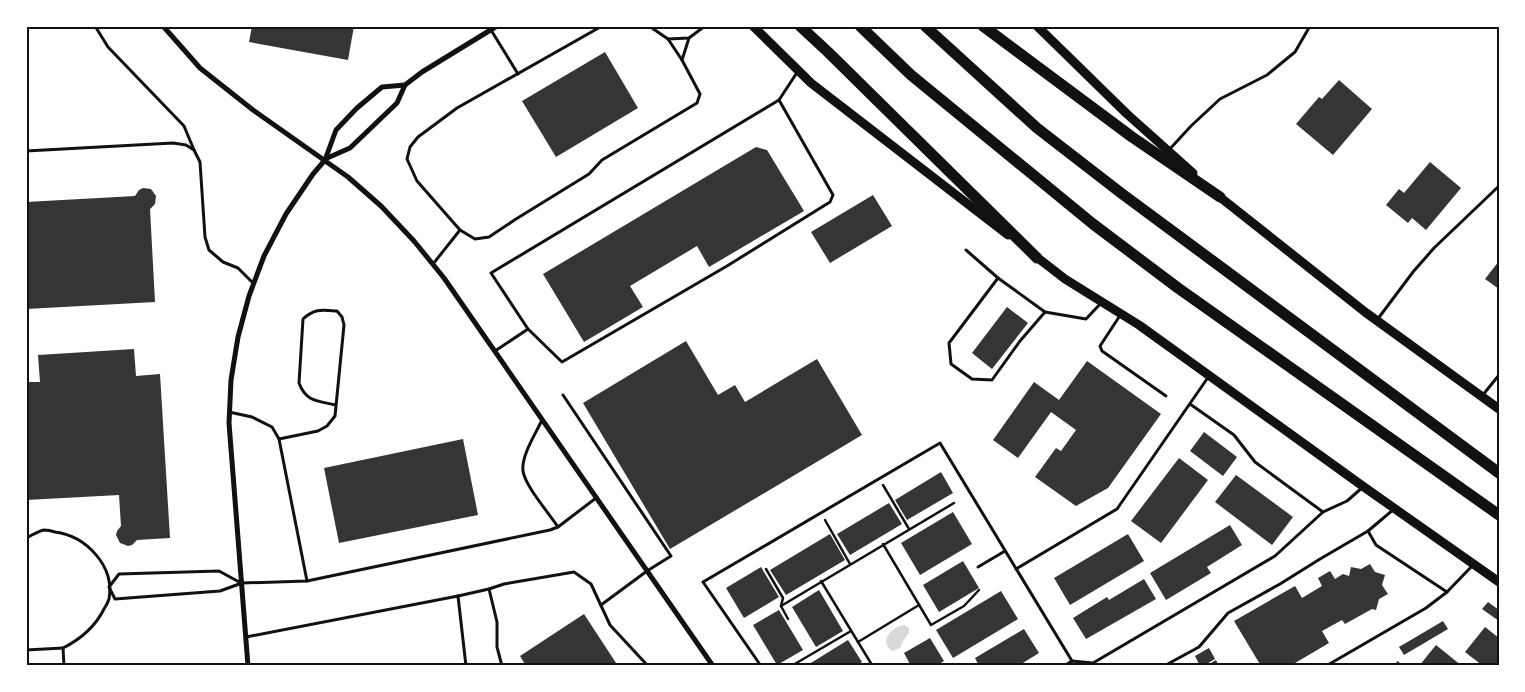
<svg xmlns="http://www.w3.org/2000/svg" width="1525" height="692" viewBox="0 0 1525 692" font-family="Overpass,sans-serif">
<rect width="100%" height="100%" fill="#fff"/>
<!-- water -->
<path fill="#d9d9d9" d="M905,625L909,628V633L903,641L900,648L892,651C878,641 892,626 905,625Z"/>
<!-- building -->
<g fill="#353535">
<path d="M252,26H354L348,60L249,42Z"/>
<path d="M605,52L638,108L556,157L522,101Z"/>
<path d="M1339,80L1372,109L1333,155L1296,124L1319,97L1322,99Z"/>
<path d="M756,147L767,150L804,211L709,267L697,246L630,286L643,307L584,342L543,274Z"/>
<path d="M1430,162L1461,188L1426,230L1412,218L1408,223L1386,205L1399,189L1404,193Z"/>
<path d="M143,188L151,189L156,196L155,204L150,209L155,302L26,309V202L135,196L139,190Z"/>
<path d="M873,195L892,226L830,263L811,232Z"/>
<path d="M1499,261V289L1485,279Z"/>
<path d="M1007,307L1028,323L992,369L972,353Z"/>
<path d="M686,341L718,395L735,385L745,402L817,359L862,435L670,549L583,403Z"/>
<path d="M134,349L136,376L160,374L170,538L137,540L132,545L128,546L120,543L116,535L117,531L121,526L119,495L26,500V382H40L38,355Z"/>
<path d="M1087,361L1161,414L1108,488L1076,506L1035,477L1056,448L1061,451L1076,430L1051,412L1018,458L993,440L1034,382L1059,400Z"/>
<path d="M1204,432L1237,457L1223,476L1190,451Z"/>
<path d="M463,439L478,515L339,543L324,468Z"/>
<path d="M1179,458L1208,480L1161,543L1131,521Z"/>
<path d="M941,472L953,493L907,520L895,500Z"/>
<path d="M1236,475L1293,517L1272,545L1215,502Z"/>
<path d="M889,503L902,524L850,555L837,534Z"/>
<path d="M953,512L972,544L920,575L901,543Z"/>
<path d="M1230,525L1242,545L1207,567L1211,573L1166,600L1150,573Z"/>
<path d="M830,534L845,560L786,595L770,570Z"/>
<path d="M1128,534L1144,561L1070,605L1054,578Z"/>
<path d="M963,561L979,588L939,612L923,585Z"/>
<path d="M1370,564L1375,572L1385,575L1382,585L1388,594L1379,599L1376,610L1372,609L1345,624L1342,620L1322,631L1329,643L1290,666H1261L1234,621L1295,586L1302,598L1322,586L1318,578L1330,571L1335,579L1343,574L1349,576L1351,567L1361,569Z"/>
<path d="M761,567L779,597L744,618L726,588Z"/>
<path d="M1144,579L1156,599L1086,639L1073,618L1107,597L1109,600Z"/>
<path d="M819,590L843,631L816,647L792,607Z"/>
<path d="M1001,591L1018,619L953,658L936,630Z"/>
<path d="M1488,602L1499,610V621L1482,609Z"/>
<path d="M779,610L803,650L777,665L753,625Z"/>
<path d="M584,614L618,666H526L520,656Z"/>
<path d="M1443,621L1448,629L1404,655L1399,647Z"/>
<path d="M1485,627L1499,638V666H1483L1465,652Z"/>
<path d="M1024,629L1039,653L1018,666H979L975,658Z"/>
<path d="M930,638L944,661L936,666H911L904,653Z"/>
<path d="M848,640L862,662L856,666H806Z"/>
<path d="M1436,645L1462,666H1419Z"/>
<path d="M1209,648L1215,659L1203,666H1200L1195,656Z"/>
<path d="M1216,660L1219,666H1206Z"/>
<path d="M1398,661L1402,666H1392Z"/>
</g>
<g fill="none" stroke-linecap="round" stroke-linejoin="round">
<!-- path -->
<g stroke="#111" stroke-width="2.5">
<path d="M883,485L909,529"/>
<path d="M825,520L850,564"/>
<path d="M883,544L931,625L964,606L979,590"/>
<path d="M766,569L783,598L781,606L788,619"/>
<path d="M821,581L872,665L871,666"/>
<path d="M781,606L954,503"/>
<path d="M858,642L919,605"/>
<path d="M793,665L851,631"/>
</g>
<!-- service -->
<g stroke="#111" stroke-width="3">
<path d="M95,26L108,47L184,126L194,150"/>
<path d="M602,26L457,108L418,137L410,147L407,159L417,181L460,230L475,239L489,237L516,219L589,174L602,160L697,103L700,94L682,60L689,38"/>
<path d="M649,26L668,39L689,38L705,26"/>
<path d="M491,30L518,74"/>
<path d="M668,39L682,60"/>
<path d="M26,151L173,143L186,145L194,150L200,162L205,237L209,250L223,262L238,268L253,283"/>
<path d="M1168,151L1191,126L1220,99L1267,75L1295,52L1310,26"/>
<path d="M966,250L998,278L949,343L951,364L972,379L992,380L1020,341L1045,312"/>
<path d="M433,264L460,230"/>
<path d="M998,278L1045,312L1086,319L1102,302"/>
<path d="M1121,314L1100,346L1102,351L1166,396"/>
<path d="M1377,320L1413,272L1434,248L1499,186"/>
<path d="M528,329L562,362L727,266L830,202L833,195L779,100"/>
<path d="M495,351L528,329L491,273L779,100L798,71"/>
<path d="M563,395L671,556L647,571L601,605"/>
<path d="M1482,396L1499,375"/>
<path d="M1190,404L1234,435L1255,462L1323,512"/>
<path d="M229,412L252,417L272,427L279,439L307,581"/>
<path d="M542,420C536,433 521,456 523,471C525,486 549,513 558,527"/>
<path d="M279,439L318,431L327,426L335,416L344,325L342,317L337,311C322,310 315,308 303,319L299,383C306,402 318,401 336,405"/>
<path d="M1368,531L1376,545L1447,592"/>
<path d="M26,538C31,536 38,531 44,530C47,530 52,531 55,532C86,536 115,566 109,599C108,602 106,606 104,609C95,627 81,639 63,648L64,666"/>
<path d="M978,567L1005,551"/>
<path d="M1016,569L1117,509L1209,376"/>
<path d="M241,583L219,571L119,574L109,587L115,599L220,591L242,583L307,581L550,530L558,527L596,498"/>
<path d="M458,596L489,589"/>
<path d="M246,637L458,596L466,666"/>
<path d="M26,650L63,648"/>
<path d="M502,666L497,647V622L489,589L504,584L574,572L591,584L610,625L648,666"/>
<path d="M761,666L703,582L940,443L1072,661"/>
<path d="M1064,666L1072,661L1093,663L1275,556L1323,512L1347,501L1363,487"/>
<path d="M1164,666L1199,647L1228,613L1280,584L1320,559L1368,531L1394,509"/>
<path d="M1326,666L1426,608L1447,592L1473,565"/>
</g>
<!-- minor -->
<g stroke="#111" stroke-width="5">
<path d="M163,26L200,68L253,110L348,177L381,206L414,241L444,278L713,666"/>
<path d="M325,159L350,148L397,103L405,85L422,72L497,26"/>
<path d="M248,666L229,423L231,380L238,337L249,296L264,256L286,214L313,174L325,160L336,130L357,108L382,87L405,85"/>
</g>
<!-- secondary -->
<g stroke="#111" stroke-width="9">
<path d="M753,26L811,83L1008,235"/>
<path d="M1037,26L1127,114L1193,173"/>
<path d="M1216,194L1365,312L1499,409"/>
<path d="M1034,255L1065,279L1139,325L1364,487L1499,582"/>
</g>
<!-- motorway -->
<g stroke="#111" stroke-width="11">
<path d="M800,26L828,52L1037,258"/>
<path d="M860,26L911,75L1093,224L1178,288L1499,515"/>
<path d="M925,26L1037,128L1121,193L1499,473"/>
<path d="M983,26L1132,137L1220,197"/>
</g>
</g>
<!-- border -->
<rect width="1525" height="692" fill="none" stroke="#ffffff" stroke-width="55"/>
<rect x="28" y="28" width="1470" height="636" fill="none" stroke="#111" stroke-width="2"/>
</svg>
